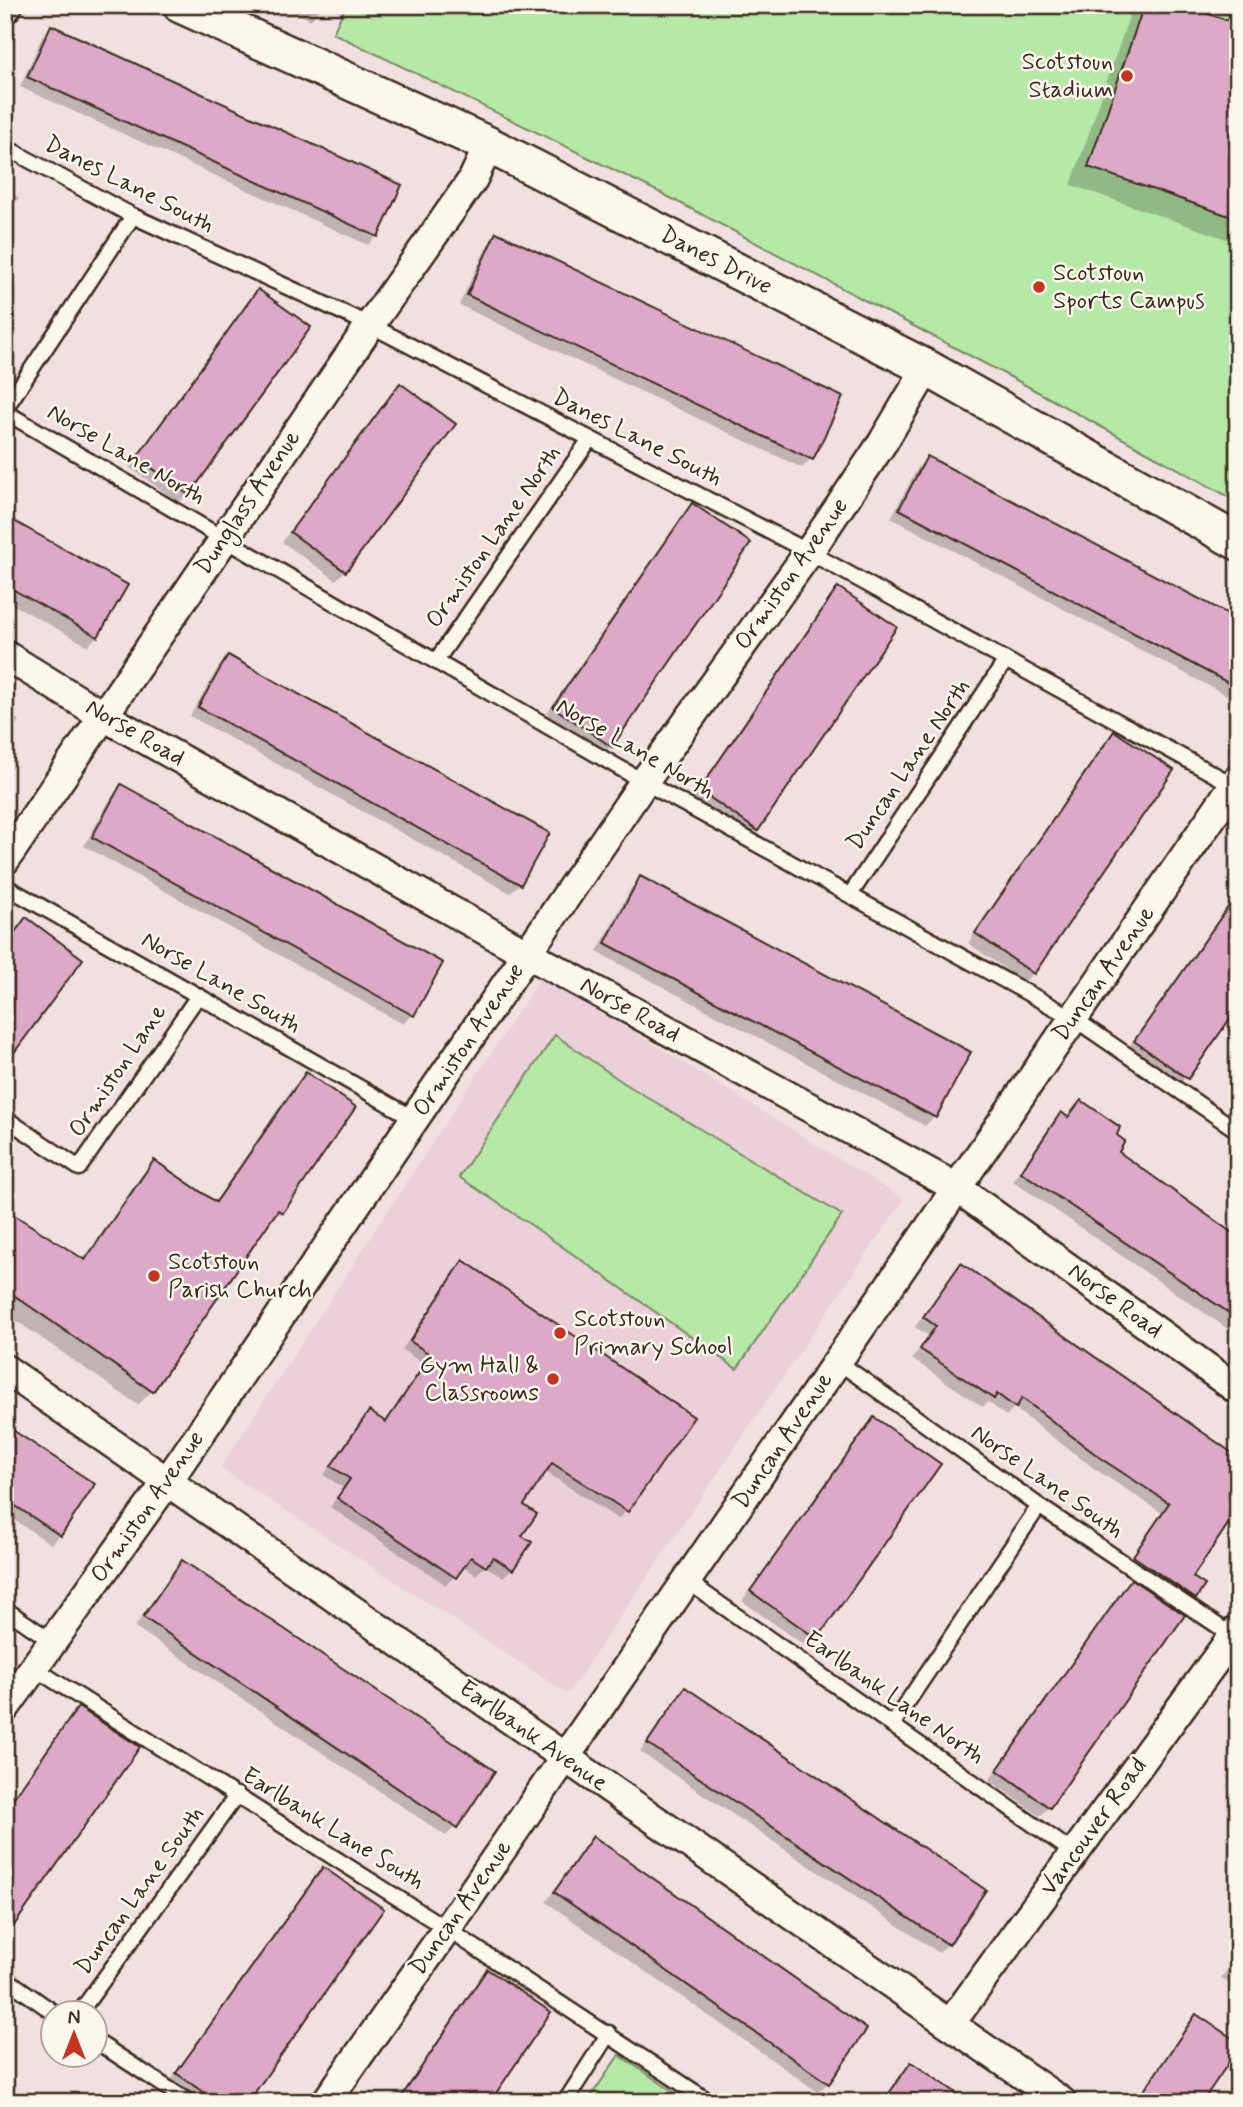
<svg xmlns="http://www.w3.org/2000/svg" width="1243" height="2107" viewBox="0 0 1243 2107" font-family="Mynerve,sans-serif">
<rect width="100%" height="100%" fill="#f2e0e1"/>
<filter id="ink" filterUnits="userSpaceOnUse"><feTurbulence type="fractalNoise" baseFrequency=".0143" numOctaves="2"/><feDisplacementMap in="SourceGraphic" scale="14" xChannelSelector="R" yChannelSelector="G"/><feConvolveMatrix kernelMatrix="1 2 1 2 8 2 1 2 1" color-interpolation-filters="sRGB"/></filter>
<g filter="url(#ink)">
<!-- built -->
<path fill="#ebd0d9" d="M542,975L904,1199L568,1694L220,1468Z"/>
<!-- green -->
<g fill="#b6e8a7" stroke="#788962" stroke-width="2">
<path d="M346,5H1238V502L1016,380L663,194L333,33Z"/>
<path d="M555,1035L624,1083L842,1215L737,1369L534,1227L459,1177Z"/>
<path d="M619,2055L689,2102H587Z"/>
</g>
<!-- shadow -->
<g fill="#0003">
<path d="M279,5H323L311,20Z"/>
<path d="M1138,5H1177L1238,26V243L1071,185L1130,14Z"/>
<path d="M52,28L377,236L368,245L20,87L42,37Z"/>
<path d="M5,188L19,198L5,217Z"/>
<path d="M497,234L840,398L811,459L802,468L459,305L488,244Z"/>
<path d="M259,292L188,494L179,503L129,467L249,301Z"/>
<path d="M400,385L453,424L345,571L336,580L282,542L391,394Z"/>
<path d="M927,458L1235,686L1226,695L891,518L918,467Z"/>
<path d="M693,505L611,746L602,755L545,716L683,515Z"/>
<path d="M5,519L97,636L88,646L5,600Z"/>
<path d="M838,589L757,829L747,839L691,800L829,598Z"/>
<path d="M228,657L547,834L519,884L510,893L190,716L219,666Z"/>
<path d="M5,712L19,720L5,745Z"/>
<path d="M1115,733L1033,973L1024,982L968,943L1105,742Z"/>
<path d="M121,786L412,1015L403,1024L84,846L112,796Z"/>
<path d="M640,878L934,1117L925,1126L597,952L631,888Z"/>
<path d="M1238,892V1004L1186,1077L1177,1087L1126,1051Z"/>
<path d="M306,1075L354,1108L281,1212L266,1225L152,1391L138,1405L5,1313V1211L82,1261L141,1176L155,1162L214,1203L292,1088Z"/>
<path d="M1081,1102L1115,1135L1117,1153L1238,1239V1336L1013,1181L1052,1123L1061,1114L1067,1118Z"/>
<path d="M464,1263L627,1511L618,1519L544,1471L521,1506L519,1536L512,1569L503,1577L485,1566L476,1575L463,1566L446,1585L330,1507L343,1488L324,1475L360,1421L369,1413L384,1423L424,1364L402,1350L455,1271Z"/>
<path d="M961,1265L1238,1459L1191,1578L1203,1586L1185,1608L1125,1566L1162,1513L1095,1469L1014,1408L1006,1416L988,1402L983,1407L912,1359L929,1336L915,1327L952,1274Z"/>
<path d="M874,1419L816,1637L807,1647L742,1601L865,1428Z"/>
<path d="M5,1427L60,1535L51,1544L5,1514Z"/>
<path d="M182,1562L493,1771L455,1827L446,1836L135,1627L173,1571Z"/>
<path d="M1131,1581L1049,1807L1040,1816L989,1780L1122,1590Z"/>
<path d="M685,1689L984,1890L948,1944L939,1953L640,1752L676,1698Z"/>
<path d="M78,1709L5,1935V1808L69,1718Z"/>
<path d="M593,1839L865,2029L828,2083L818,2092L546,1902L584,1848Z"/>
<path d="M323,1869L245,2102H195L169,2083L314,1878Z"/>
<path d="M1238,1956V1990L1221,1978Z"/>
<path d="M487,1971L488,2102H397L478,1980Z"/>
<path d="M1196,2016L1200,2102H1136L1187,2025Z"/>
</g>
<!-- building -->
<g fill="#dcaac7" stroke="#3b2a1e" stroke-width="2">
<path d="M1144,5H1182L1238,24V219L1088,167Z"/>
<path d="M51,25L402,185L378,237L27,77Z"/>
<path d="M496,232L843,397L813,460L467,295Z"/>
<path d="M258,289L311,327L189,495L137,457Z"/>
<path d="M400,383L456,424L346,572L290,532Z"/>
<path d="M927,456L1238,619V688L899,509Z"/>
<path d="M692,503L751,543L612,747L553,707Z"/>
<path d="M5,516L128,585L98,637L5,585Z"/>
<path d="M838,587L897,627L758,831L699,790Z"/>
<path d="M228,655L550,833L521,885L198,707Z"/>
<path d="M1114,731L1174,770L1034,974L975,933Z"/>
<path d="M121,784L443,963L414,1016L92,837Z"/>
<path d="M640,876L971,1052L936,1118L605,943Z"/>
<path d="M1238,893V1007L1188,1079L1134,1041Z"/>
<path d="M26,917L83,959L5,1065V946Z"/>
<path d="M306,1072L356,1107L283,1213L278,1210L153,1392L5,1289V1209L85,1260L154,1160L216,1202Z"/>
<path d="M1081,1100L1120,1127L1117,1135L1125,1141L1119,1152L1238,1237V1319L1021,1172L1061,1112L1068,1117Z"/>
<path d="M463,1260L694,1417L628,1512L552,1463L524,1505L537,1514L522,1536L532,1542L513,1570L493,1557L486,1567L471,1557L456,1578L337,1498L350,1479L331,1466L369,1411L386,1422L431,1355L410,1341Z"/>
<path d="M961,1263L1238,1457V1509L1193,1577L1205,1585L1196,1599L1133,1556L1169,1503L1103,1460L1022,1398L1016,1408L997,1394L994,1399L920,1349L936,1326L923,1317Z"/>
<path d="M874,1417L941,1464L817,1639L750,1591Z"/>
<path d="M5,1425L95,1484L61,1536L5,1499Z"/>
<path d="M182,1560L495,1771L457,1828L143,1617Z"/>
<path d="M1131,1579L1185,1615L1050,1808L997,1770Z"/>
<path d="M685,1687L986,1890L949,1945L647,1743Z"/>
<path d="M78,1707L140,1747L5,1938V1810Z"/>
<path d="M593,1836L867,2029L829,2084L554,1892Z"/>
<path d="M323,1867L384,1909L248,2102H217L176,2073Z"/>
<path d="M487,1969L551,2012L490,2102H398Z"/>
<path d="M1196,2014L1238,2042V2049L1202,2102H1158L1143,2092Z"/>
<path d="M911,2062L970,2102H883Z"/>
</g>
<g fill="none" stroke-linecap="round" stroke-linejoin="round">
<!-- service casing -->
<g stroke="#3b2a1e" stroke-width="19">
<g id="service">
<path d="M5,147L133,216L370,325L809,552L1237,787"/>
<path d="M5,409L133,216"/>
<path d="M5,412L644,782L1073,1018L1238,1131"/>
<path d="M436,661L590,439"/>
<path d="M5,886L415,1119"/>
<path d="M850,895L1006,660"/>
<path d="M5,1118L79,1168L198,996"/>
<path d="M837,1361L1039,1506L1233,1636"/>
<path d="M687,1581L1074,1853"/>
<path d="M5,1609L53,1642"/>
<path d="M34,1668L447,1929L710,2102"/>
<path d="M892,1725L1039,1506"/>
<path d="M5,1978L53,2012"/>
<path d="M80,2012L237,1795"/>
<path d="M94,2040L189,2102"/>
<path d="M565,2102L609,2033"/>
</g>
</g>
<!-- minor casing -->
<g stroke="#3b2a1e" stroke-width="33">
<g id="minor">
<path d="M5,9L8,5"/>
<path d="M5,655L102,715L528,954L957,1188L1238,1390"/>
<path d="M5,860L370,325L473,179L489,145"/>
<path d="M5,1369L1062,2102"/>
<path d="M5,1708L167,1482L644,782L809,552L883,442L927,368"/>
<path d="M950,2024L1238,1629"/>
<path d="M326,2102L447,1929L1238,779"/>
</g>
</g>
<!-- tertiary casing -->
<g stroke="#3b2a1e" stroke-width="40">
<path id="tertiary" d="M181,5L489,145L927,368L1238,542"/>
</g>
<!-- service -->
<use href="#service" stroke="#fbf7ec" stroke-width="14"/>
<!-- minor -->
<use href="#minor" stroke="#fbf7ec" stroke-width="28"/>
<!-- tertiary -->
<use href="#tertiary" stroke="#fbf7ec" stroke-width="35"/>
</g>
</g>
<!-- markers -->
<g fill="#c8321e" stroke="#fbf7ec" stroke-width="2.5">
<circle cx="1127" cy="76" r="7"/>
<circle cx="1039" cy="287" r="7"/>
<circle cx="154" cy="1276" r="7"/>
<circle cx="560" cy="1333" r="7"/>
<circle cx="553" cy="1379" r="7"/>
</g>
<g text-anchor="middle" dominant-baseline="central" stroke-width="5" stroke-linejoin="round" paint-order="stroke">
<!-- poi labels -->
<g font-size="24" fill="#3b2a1e" stroke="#fbf7ec" text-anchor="start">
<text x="1113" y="62" text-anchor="end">Scotstoun<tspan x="1113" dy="28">Stadium</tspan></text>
<text x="1053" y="273">Scotstoun<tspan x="1053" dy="28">Sports Campus</tspan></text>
<text x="168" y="1262">Scotstoun<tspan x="168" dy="28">Parish Church</tspan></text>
<text x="574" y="1319">Scotstoun<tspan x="574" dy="28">Primary School</tspan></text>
<text x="539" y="1365" text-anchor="end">Gym Hall &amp;<tspan x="539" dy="28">Classrooms</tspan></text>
</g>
<!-- street labels -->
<g font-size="24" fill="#3b2a1e" stroke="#fbf7ec">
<text transform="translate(129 185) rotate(27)">Danes Lane South</text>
<text transform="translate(716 261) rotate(27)">Danes Drive</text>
<text transform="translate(637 438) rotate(27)">Danes Lane South</text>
<text transform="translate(126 455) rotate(30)">Norse Lane North</text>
<text transform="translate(248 503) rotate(-56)">Dunglass Avenue</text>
<text transform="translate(494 537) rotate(-55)">Ormiston Lane North</text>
<text transform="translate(792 574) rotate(-55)">Ormiston Avenue</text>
<text transform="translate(135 733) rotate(30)">Norse Road</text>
<text transform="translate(635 749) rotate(30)">Norse Lane North</text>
<text transform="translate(909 765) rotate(-56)">Duncan Lane North</text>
<text transform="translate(1104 974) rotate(-55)">Duncan Avenue</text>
<text transform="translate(221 983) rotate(30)">Norse Lane South</text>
<text transform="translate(630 1010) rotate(29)">Norse Road</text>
<text transform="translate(469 1040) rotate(-56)">Ormiston Avenue</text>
<text transform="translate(118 1071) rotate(-56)">Ormiston Lane</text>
<text transform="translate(1115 1301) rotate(36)">Norse Road</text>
<text transform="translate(783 1441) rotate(-56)">Duncan Avenue</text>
<text transform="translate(1047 1482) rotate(35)">Norse Lane South</text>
<text transform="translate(148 1507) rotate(-55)">Ormiston Avenue</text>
<text transform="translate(894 1698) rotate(35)">Earlbank Lane North</text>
<text transform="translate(533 1736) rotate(35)">Earlbank Avenue</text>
<text transform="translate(1094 1827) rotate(-54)">Vancouver Road</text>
<text transform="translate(333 1829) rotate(32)">Earlbank Lane South</text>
<text transform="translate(140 1891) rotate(-54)">Duncan Lane South</text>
<text transform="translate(461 1908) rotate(-55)">Duncan Avenue</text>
</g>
</g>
<!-- margin -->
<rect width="1243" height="2107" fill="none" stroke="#fbf7ec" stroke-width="28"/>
<rect x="14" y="14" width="1215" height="2079" fill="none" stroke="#3b2a1e" stroke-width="2.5" filter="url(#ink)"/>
<!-- north arrow -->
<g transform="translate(74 2034)"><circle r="33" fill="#fbf7ec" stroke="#aea59a" stroke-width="2"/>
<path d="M0-5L12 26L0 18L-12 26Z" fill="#c8321e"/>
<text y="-10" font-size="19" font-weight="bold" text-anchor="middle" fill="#3b2a1e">N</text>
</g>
</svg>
